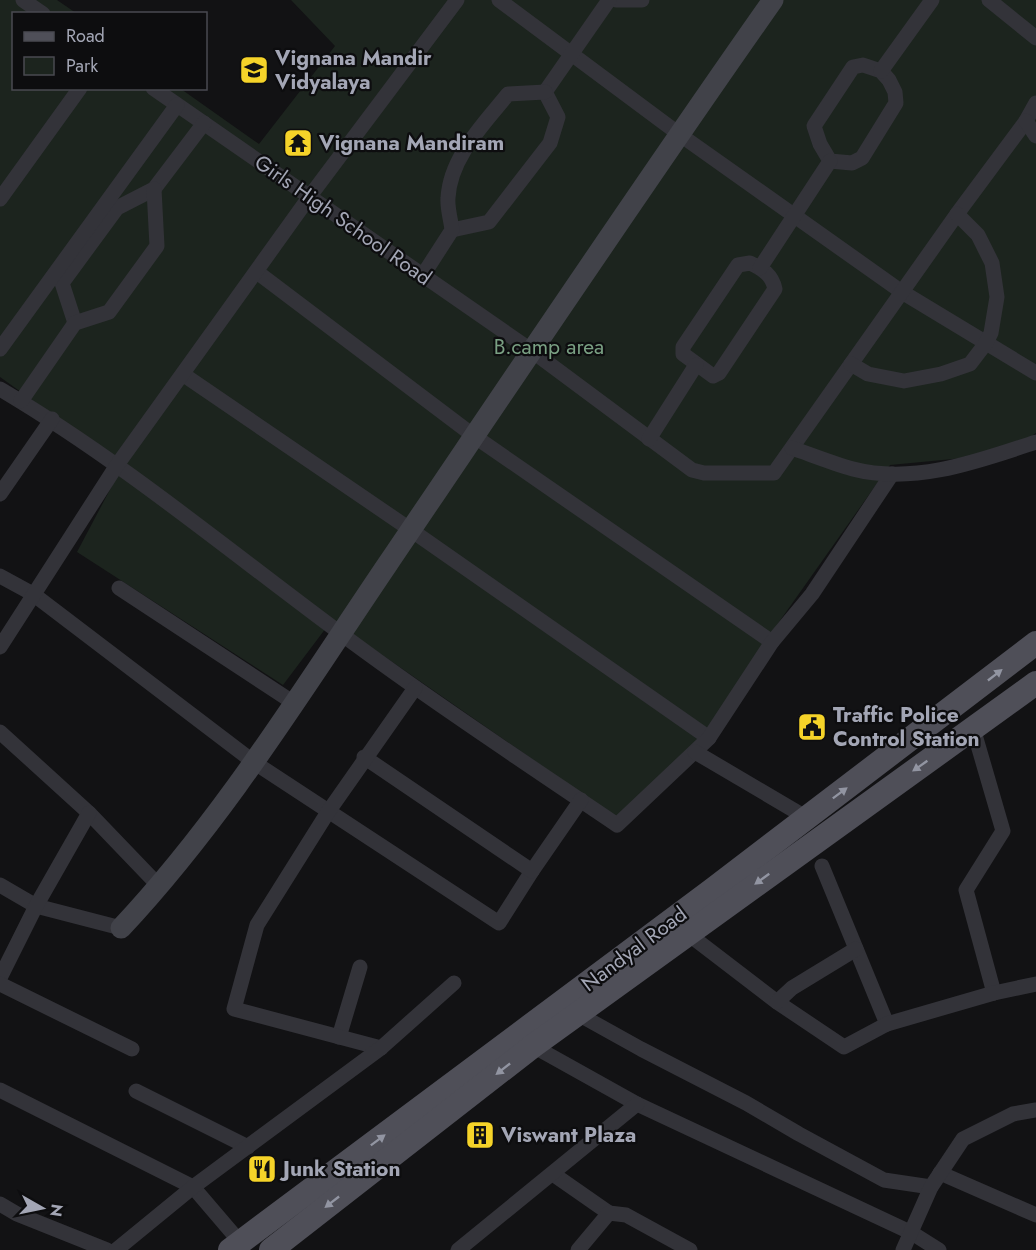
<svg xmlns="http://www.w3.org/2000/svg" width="1036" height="1250" viewBox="0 0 1036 1250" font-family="Jost,sans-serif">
<rect width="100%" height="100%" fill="#121214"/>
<!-- green -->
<path fill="#1c241e" d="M0,0H57L76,13L14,14V88L181,89L259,144L335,46L291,0H1036V433L1029,438L974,457L890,465L762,646L703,737L617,818L332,620L283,685L77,552L123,465L0,377Z"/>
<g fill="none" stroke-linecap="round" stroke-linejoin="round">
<!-- street -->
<g stroke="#333339" stroke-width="15">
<path d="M23,0L43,14"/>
<path d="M499,0L679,134L902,292L1036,373"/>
<path d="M616,0H642"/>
<path d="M989,0L1036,38"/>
<path d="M863,65L881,71L889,80L895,92L896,103L862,158L852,163L830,161L820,144L814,126L853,67Z"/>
<path d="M881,71L932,0"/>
<path d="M153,88L532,351L692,470L704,473H774L957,214L1026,121L1036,103"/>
<path d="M545,92L609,0"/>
<path d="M1026,121L1036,136"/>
<path d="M0,199L80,88"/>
<path d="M452,230L489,222L550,143L558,117L545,92"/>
<path d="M750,263C763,269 772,275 775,289L719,373L713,376L683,354V347L738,265Z"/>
<path d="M760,268L830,161"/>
<path d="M257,272L474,436L772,642"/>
<path d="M423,275L452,230C451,220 447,208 448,198C450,157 484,124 508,94L545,92"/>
<path d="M75,323L62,283L117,208L154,189L204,123"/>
<path d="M0,349L177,105"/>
<path d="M851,364L868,374L904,381L941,374L970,364L986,343L991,333L997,297L992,263L978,235L957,214"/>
<path d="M184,375L411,530L709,738"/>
<path d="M0,389C120,460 228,550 340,633C430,700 524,762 617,825L709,738L772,642L812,594L892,474"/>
<path d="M21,401L75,323L109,312L157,246L154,189"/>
<path d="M649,439L696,365"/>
<path d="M792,448C812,455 832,463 853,469C914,485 979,461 1036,442"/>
<path d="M0,494L52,419"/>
<path d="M0,576L33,594L255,763L499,923L532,871"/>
<path d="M119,588L294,703"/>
<path d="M0,647L117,465L310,196L457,0"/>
<path d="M973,728L1003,831L966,890L994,993"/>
<path d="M0,732L89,813L160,887"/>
<path d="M695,752L807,818"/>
<path d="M364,757L532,871L581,800"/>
<path d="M822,866L887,1024"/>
<path d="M0,885L36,906L121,928"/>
<path d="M687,933L777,1002L844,1047L887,1024L994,993L1036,984"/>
<path d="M0,978L36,906L89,813"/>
<path d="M0,984L132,1049"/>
<path d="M777,1002L792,988L856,949"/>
<path d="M578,1014L641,1049L746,1103L799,1134L884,1180L931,1187"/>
<path d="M339,1037L360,967"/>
<path d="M533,1046L637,1104L912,1233L939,1250"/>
<path d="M381,1048L234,1009L257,925L328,812L415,688"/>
<path d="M0,1090L193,1187L240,1242"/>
<path d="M136,1091L248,1147"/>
<path d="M940,1173L1036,1215"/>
<path d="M553,1174L609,1213"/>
<path d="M0,1204L17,1214L107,1250"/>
<path d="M116,1250L193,1187L381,1048L454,983"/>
<path d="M458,1250L637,1104"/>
<path d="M578,1250L609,1213L626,1215L690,1250"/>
<path d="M903,1250L931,1187L963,1139L1013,1114L1036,1110"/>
</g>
<!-- secondary -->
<path stroke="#414249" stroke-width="21" d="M121,928C224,818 303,689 387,565C515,376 642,186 773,0"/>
<!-- primary -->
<g stroke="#4f4f58" stroke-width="24">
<path d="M230,1250L712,890L1036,643"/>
<path d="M271,1250L533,1046L1036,683"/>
</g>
</g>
<!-- one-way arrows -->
<defs><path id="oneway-solid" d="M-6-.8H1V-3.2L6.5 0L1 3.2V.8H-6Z" transform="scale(1.5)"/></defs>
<g fill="#9295a2">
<use href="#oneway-solid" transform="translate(995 675) rotate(-38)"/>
<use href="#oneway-solid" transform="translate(920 766) rotate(145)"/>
<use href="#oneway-solid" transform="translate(840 793) rotate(-37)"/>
<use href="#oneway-solid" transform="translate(762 879) rotate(144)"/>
<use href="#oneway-solid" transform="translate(503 1069) rotate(142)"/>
<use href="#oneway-solid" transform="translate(378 1140) rotate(-37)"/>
<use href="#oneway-solid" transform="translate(332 1202) rotate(142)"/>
</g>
<!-- icons -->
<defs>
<g id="school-square" transform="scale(1.5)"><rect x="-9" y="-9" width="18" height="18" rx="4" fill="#f5d329" stroke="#0d0d0f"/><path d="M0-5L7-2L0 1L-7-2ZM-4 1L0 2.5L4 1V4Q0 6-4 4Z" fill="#111"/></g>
<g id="temple-square" transform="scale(1.5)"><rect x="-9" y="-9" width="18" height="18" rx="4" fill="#f5d329" stroke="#0d0d0f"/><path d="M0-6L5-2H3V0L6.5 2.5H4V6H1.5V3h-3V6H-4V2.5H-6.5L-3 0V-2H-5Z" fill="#111"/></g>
<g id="civic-square" transform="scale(1.5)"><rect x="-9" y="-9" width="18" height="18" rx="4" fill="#f5d329" stroke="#0d0d0f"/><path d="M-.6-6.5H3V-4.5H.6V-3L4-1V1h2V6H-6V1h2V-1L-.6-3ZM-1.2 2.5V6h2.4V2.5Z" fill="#111"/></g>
<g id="building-square" transform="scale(1.5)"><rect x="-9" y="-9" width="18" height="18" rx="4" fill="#f5d329" stroke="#0d0d0f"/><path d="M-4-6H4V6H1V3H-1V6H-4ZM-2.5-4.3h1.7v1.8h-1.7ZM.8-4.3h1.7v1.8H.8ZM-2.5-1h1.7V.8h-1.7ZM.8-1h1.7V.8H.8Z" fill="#111"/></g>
<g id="restaurant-square" transform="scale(1.5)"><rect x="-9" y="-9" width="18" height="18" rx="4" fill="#f5d329" stroke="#0d0d0f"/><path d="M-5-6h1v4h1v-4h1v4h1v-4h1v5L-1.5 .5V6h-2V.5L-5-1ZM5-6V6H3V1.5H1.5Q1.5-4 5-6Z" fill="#111"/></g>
</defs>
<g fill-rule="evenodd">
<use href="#school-square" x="254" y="70"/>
<use href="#temple-square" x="298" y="143"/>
<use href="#civic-square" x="812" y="727"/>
<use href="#building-square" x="480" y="1135"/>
<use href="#restaurant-square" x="262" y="1169"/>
</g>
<g text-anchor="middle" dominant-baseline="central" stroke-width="4.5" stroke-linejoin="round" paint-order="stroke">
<!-- poi labels -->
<g font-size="21" font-weight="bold" fill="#a3a6b5" stroke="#0d0d0f" text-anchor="start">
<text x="275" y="58">Vignana Mandir<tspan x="275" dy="24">Vidyalaya</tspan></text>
<text x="319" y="143">Vignana Mandiram</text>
<text x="833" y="715">Traffic Police<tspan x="833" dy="24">Control Station</tspan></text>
<text x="501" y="1135">Viswant Plaza</text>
<text x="283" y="1169">Junk Station</text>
</g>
<!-- street labels -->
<g font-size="21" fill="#a3a6b5" stroke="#0d0d0f">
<text transform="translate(343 220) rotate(35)">Girls High School Road</text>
<text transform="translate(634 949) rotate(-37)">Nandyal Road</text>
</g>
<!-- park labels -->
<g font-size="21" fill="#7aa083" stroke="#0d0d0f">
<text x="549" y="347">B.camp area</text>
</g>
</g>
<!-- legend -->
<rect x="12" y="12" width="195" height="78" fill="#0d0d0f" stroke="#494a51" stroke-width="1.5"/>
<rect x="24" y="32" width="30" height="9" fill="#4f4f58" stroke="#494a51" stroke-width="1.5"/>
<text x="66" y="42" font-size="18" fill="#a3a6b5">Road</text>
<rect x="24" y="57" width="30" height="18" fill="#1c241e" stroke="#494a51" stroke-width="1.5"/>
<text x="66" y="72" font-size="18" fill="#a3a6b5">Park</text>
<!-- north arrow -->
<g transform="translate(42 1208) rotate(99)" stroke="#0d0d0f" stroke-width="4.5" paint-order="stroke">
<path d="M0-4.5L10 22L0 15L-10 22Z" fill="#a3a6b5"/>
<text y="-9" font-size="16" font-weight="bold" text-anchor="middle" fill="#a3a6b5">N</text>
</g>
</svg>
